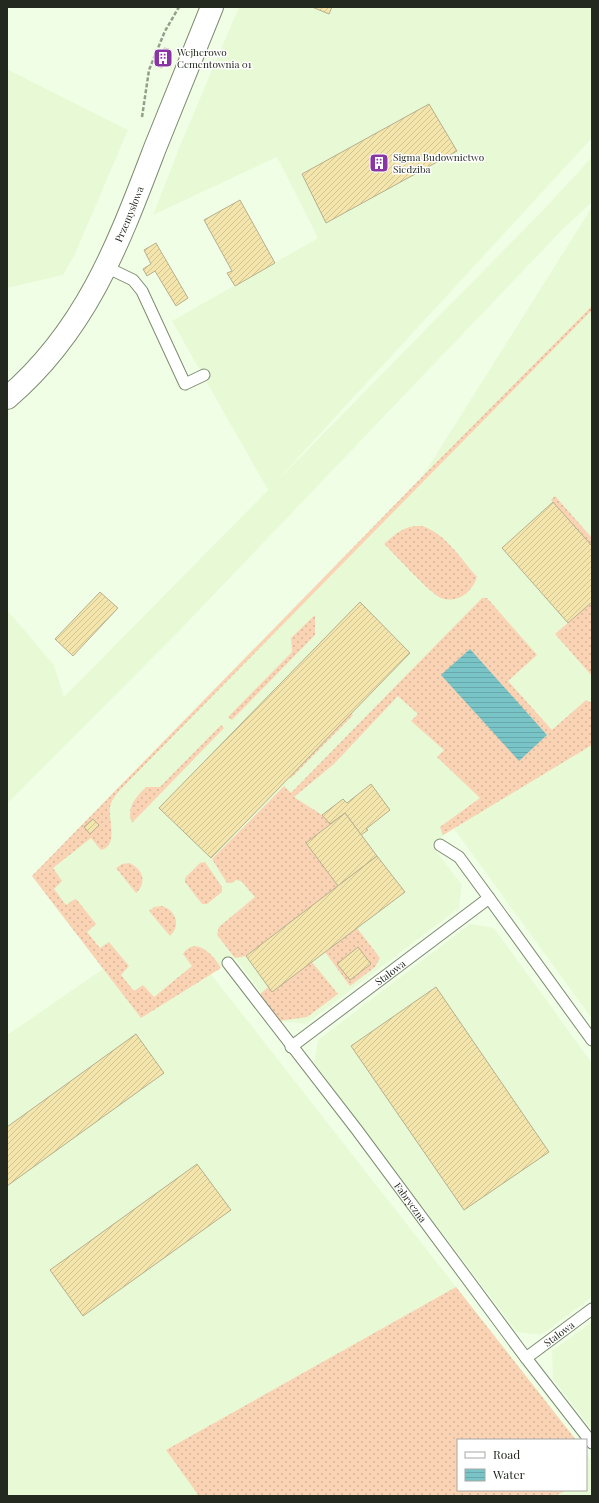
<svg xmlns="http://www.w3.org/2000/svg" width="599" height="1503" viewBox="0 0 599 1503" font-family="'Playfair Display',serif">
<defs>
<pattern id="grass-dots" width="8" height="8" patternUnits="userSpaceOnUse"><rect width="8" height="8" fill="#fad3b4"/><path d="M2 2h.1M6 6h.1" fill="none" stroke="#d6b59a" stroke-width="1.8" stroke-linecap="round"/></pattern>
<pattern id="water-rules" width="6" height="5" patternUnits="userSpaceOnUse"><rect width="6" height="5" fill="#78c4c7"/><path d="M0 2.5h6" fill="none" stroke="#68a8aa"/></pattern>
<pattern id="building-hatch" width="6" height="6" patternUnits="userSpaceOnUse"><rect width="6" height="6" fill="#f3e5ab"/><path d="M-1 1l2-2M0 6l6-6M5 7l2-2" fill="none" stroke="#d0c493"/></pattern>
</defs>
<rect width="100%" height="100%" fill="#f1fee6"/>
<!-- built -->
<g fill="#e7fad5">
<path d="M239,7H592V138L272,486L546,207L592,157V202L563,229L179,631L7,804V610L54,665L64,697L268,490L172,321L318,238L277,157L153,215L181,143Z"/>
<path d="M7,69L128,130L75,254L63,275L7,288Z"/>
<path d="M592,207V1019L454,829L431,844L462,885L459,908L306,1024L282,1021L235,958L211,974L576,1440H458V1490H586V1453L592,1461V1496H7V1035L103,969L32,876L422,477Z"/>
<path d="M470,924L494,928L592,1063V1297L541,1335L517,1332L314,1063L318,1040Z"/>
<path d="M592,1322V1430L553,1379L552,1351Z"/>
</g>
<!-- grass -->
<g fill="url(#grass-dots)">
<path d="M592,306V310L119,791C115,796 111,801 110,807C108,820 119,846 101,850L91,838L53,868L62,881L54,889L66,905L75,899L77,900L96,924L87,932L100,948L109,942L129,966L121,975L134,991L143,985L154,997L192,966L183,954C195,935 214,955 221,968L141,1018L32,876L422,477Z"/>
<path d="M555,496L592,538V546L551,500Z"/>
<path d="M422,526C445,533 461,559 477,577C472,592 458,604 441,598C429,593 396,555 384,544C396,533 405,525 422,526Z"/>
<path d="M482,598H487L537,655L508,681L552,730L586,700L592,703V745L443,835L440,827L480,798L437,757L444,750L411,721L418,714L398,696L334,764L294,797L322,815L330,824L306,843L338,886L246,956L235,958L217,935L219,927L255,897L241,881L236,880L232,883H227L212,859L284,786L291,793Z"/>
<path d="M592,602V676L555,634Z"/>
<path d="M315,615V635L232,720L228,717L292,652L291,638Z"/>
<path d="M351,713L353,715L291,778L289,777Z"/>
<path d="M221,725L224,728L132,823C126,808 135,798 146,787H160Z"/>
<path d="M205,862L222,887V892L207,904H202L185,882V878L200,863Z"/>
<path d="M129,863C142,868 148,882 136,893L116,868L122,864Z"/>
<path d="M162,906C176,910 181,926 170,936L149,911L154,907Z"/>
<path d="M357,928L380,958L375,967L350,986L325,952Z"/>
<path d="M312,962L338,994L307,1017L279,1021L257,997L268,987L272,992Z"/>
<path d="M456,1287L576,1440H458V1490H567L555,1496H199L166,1450Z"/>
</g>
<!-- water -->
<path fill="url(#water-rules)" d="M470,649L547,735L519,761L441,675Z"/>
<!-- building -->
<g fill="url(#building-hatch)" stroke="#b7af90">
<path d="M312,7H332L329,14Z"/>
<path d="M164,48L169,49L162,68L156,66Z"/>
<path d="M429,104L457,151L326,223L302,174Z"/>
<path d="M240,200L275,263L235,286L227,273L232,271L204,220Z"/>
<path d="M156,243L188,298L176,306L155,271L147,276L143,269L151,264L144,250Z"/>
<path d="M553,502L592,546V602L568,623L502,548Z"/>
<path d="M100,592L118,608L73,656L55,639Z"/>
<path d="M360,602L410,653L211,858L159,808Z"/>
<path d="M371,784L390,810L366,829L368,830L361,835L345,813L330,824L322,815L343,799L347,803Z"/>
<path d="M345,813L377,856L338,886L306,843Z"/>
<path d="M93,819L99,825L90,834L84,827Z"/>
<path d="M377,856L405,892L272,992L246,956Z"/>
<path d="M358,947L371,964L350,980L337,964Z"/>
<path d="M436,987L549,1152L464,1210L351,1046Z"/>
<path d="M136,1034L164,1073L7,1186V1127Z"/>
<path d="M197,1164L231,1210L83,1316L50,1270Z"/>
</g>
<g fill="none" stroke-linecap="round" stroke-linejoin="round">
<!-- service casing -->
<g stroke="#7d8c70" stroke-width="13">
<g id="service">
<path d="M106,267L133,280L142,291L185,384L204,375"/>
<path d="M440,845L459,857L489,898"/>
<path id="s1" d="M228,963L357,1130L526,1358L592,1443"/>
<path id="s2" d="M291,1047L489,898L592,1040"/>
<path id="s3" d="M526,1358L592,1309"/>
</g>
</g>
<!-- tertiary casing -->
<g stroke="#7d8c70" stroke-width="24">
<g id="tertiary">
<path id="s4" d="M7,398C87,330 119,242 155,148C174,101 193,54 212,7"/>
</g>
</g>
<!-- path -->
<path stroke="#949e8c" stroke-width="2.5" stroke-dasharray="4 2" stroke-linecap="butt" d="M142,117L149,70L165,31L179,7"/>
<!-- service -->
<use href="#service" stroke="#fff" stroke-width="11"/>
<!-- tertiary -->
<use href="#tertiary" stroke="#fff" stroke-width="22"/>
</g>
<!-- icons -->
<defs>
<g id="building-square" transform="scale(1)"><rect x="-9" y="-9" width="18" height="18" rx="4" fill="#8935a3" stroke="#fff"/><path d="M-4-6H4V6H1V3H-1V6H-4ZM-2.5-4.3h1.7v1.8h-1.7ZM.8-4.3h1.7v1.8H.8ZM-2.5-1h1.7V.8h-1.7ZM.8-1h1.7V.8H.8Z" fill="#fff"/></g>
</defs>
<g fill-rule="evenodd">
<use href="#building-square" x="163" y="58"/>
<use href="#building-square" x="379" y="163"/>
</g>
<g text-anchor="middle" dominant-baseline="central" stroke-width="3" stroke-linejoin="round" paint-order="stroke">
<!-- poi labels -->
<g font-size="10" fill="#23291e" stroke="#fff" text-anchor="start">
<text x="177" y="52">Wejherowo<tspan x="177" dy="12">Cementownia 01</tspan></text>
<text x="393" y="157">Sigma Budownictwo<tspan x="393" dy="12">Siedziba</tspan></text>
</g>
<!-- street labels -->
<g font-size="10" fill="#23291e" stroke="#fff">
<text stroke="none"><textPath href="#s4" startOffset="223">Przemysłowa</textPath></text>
<text stroke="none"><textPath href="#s2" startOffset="124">Stalowa</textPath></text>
<text stroke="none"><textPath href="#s1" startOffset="301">Fabryczna</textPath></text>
<text stroke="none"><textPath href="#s3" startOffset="41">Stalowa</textPath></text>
</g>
</g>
<!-- border -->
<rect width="599" height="1503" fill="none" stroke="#23291e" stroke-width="16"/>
<!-- legend -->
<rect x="457" y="1439" width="130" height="52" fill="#ffffff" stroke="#a7a9a5"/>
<rect x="465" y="1452" width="20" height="6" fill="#ffffff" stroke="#a7a9a5"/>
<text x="493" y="1459" font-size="12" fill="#23291e">Road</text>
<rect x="465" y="1469" width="20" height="12" fill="url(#water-rules)" stroke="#a7a9a5"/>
<text x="493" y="1479" font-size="12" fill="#23291e">Water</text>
</svg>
